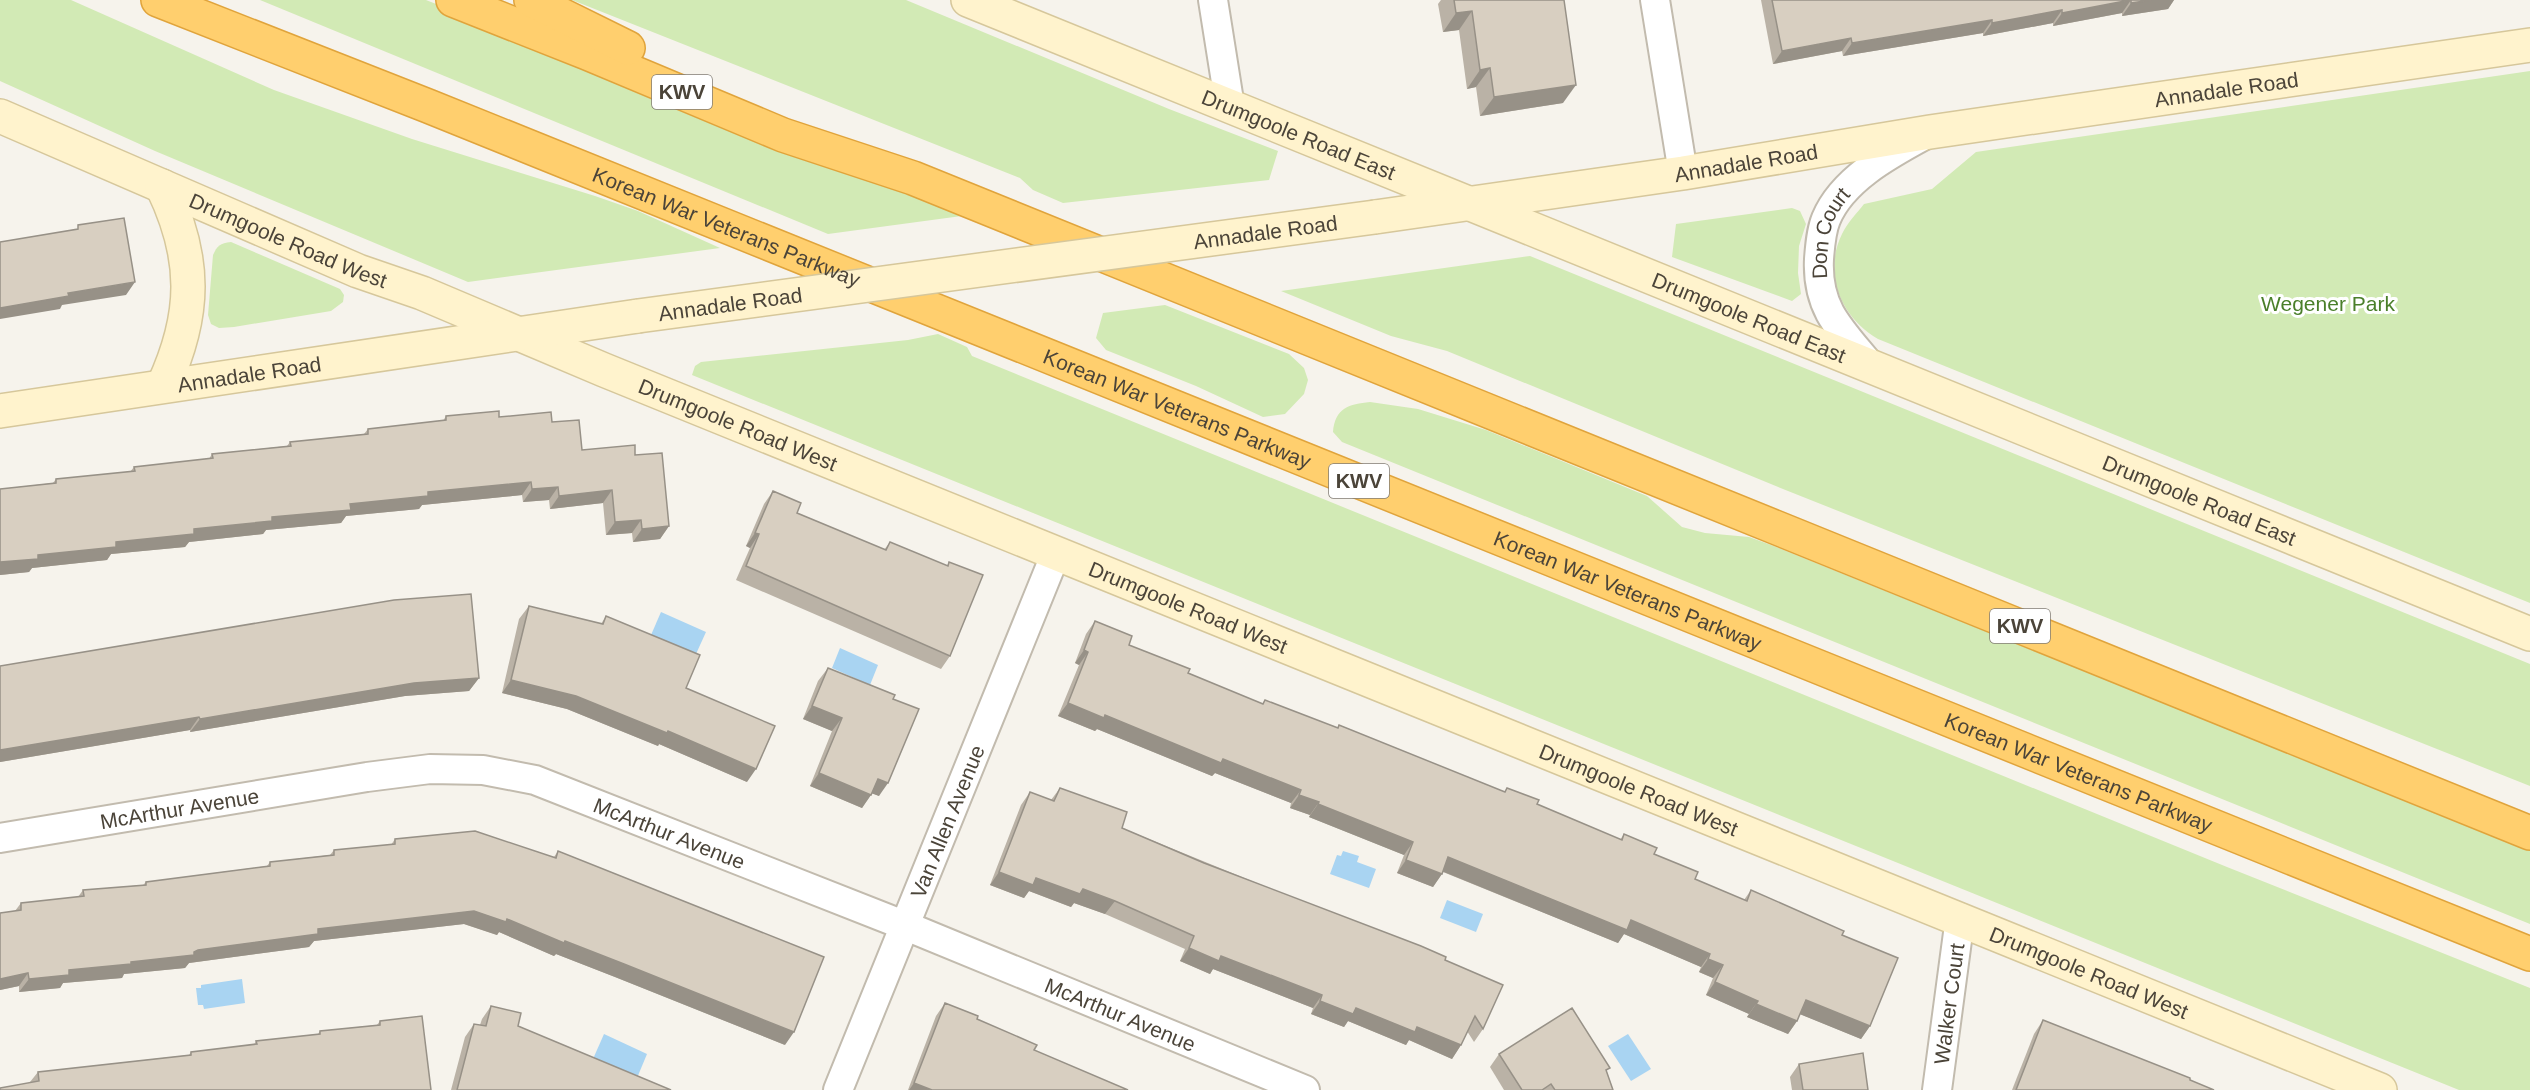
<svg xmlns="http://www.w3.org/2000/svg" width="2530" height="1090" viewBox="0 0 2530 1090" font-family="Helvetica,sans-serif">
<rect width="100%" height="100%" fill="#f6f3ec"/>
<!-- green -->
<g fill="#d2eab5">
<path d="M0,0H71L274,90L412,139L595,196L638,211L720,248L468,282L155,151L0,81Z"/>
<path d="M260,0H426L969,215L828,234Z"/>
<path d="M572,0H906L1169,109L1278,151L1269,180L1063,203L1033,190L1020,178Z"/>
<path d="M2530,71V603L1878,339C1842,318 1822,275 1842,234C1847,223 1857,213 1864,204L1932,189L1976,152Z"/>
<path d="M1792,208L1800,211L1806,224L1799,246L1798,273L1801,294L1792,301L1672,257L1676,224Z"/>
<path d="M231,242L340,289L344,295L343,302L331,311L234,327L219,328L211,324L208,315L213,255C217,246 220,243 231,242Z"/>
<path d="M1530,256L2530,664V786L1788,491L1447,351L1391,336L1281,291Z"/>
<path d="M1165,305L1289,354L1304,368L1308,380L1304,394L1285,414L1263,417L1196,386L1106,350L1096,338L1103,313Z"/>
<path d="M938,334L967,347L972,356L2227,867L2530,988V1090H2459L692,375L695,366L701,362L908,340Z"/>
<path d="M1370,402L1418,409L1486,430L1647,496L1682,527L1705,533L1749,537L1771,545L2530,850V924L1342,442L1333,432C1335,408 1349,404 1370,402Z"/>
</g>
<!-- water -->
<g fill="#a9d4f2">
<path d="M661,612L706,632L696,654L651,635Z"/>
<path d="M840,648L878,665L870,685L832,668Z"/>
<path d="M1343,851L1359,856L1357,862L1376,869L1369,888L1330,874L1337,855L1341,856Z"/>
<path d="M1447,900L1483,914L1476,932L1440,918Z"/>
<path d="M242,979L245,1003L204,1009L203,1005H198L196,988H201V985Z"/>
<path d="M604,1034L647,1054L637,1078L593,1059Z"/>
<path d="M1628,1034L1651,1069L1631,1081L1608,1046Z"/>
</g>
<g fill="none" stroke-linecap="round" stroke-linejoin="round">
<!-- street casing -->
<g stroke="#c2bbae" stroke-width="32">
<g id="street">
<path d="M1213,0L1230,107"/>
<path d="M1655,0L1683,173"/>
<path id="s1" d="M1872,368C1858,350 1841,333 1830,313C1821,296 1818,278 1819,259C1820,246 1821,231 1826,219C1842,180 1888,155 1923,136"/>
<path id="s2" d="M0,838L367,777L430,769L483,770L535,780L906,926L1305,1090"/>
<path id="s3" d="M838,1090L1056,553"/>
<path id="s4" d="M1937,1090L1960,918"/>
</g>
</g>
<!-- secondary casing -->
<g stroke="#d6c79b" stroke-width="36">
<g id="secondary">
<path id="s5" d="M968,0L2530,634"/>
<path id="s6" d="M0,116L358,271L422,293L604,370L2380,1090"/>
<path d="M162,186C197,258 196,315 163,386"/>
<path id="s7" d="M1375,217L1683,173L1930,132L2530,45"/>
<path id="s8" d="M0,411L638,316"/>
</g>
</g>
<!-- highway casing -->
<g stroke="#e0a43c" stroke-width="36">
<g id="highway">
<path id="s9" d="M158,0L428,106L2530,954"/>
<path d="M453,0L587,53L783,135L913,178L2530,833"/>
<path d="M531,0L628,48"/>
</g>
</g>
<!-- street -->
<use href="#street" stroke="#fff" stroke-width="28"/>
<!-- secondary -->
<use href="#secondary" stroke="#fff3cd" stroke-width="33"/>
<!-- highway -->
<use href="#highway" stroke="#ffcf6e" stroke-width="33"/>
<!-- secondary-bridge casing -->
<g stroke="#d6c79b" stroke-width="36" stroke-linecap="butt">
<g id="secondary-bridge">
<path id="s10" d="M638,316L1375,217"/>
</g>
</g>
<!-- secondary-bridge -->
<use href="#secondary-bridge" stroke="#fff3cd" stroke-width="33"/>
</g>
<!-- wall -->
<g fill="#bab2a6">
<path d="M1441,0H1564L1563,103L1480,116L1476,87L1467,89L1459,30L1443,32L1438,4Z"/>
<path d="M1761,0H2174L2168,9L2122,16V13L2053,26V23L1983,36V33L1843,56L1842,51L1773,64Z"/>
<path d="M446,416L499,417L552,422L582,450L635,455L669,526L660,539L633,542L632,533L606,535L603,503L550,509L549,500L523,502L522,495L422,505L419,509L346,516L341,523L266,530L263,534L189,542L185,547L111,554L107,560L32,568L29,572L0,575V489L53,483L56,479L130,472L134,467L209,459L212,454L287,446L290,442L364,434L368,429L443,421Z"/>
<path d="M773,491L797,513L884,550L890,542L947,566L949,562L950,656L941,669L736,580L750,548L746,546L764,504Z"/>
<path d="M529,606L601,624L606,616L686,688L747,782L659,744L658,746L567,709L502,693L519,619Z"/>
<path d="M1095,621L1129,645L1188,673L1262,704L1265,700L1337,728L1339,725L1504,792L1507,788L1537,804L1620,840L1624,834L1695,879L1744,900L1751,890L1842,935L1870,1026L1861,1039L1800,1014L1797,1021L1788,1034L1747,1017L1749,1014L1706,995L1713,978L1699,972L1701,967L1624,934L1618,943L1443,872L1433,887L1397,873L1404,855L1309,817L1310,815L1290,808L1291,803L1215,773L1212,776L1097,729L1095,731L1058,716L1079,665L1075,663L1086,634Z"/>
<path d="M0,666L479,678L469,691L405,696L190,732V730L0,762Z"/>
<path d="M828,668L893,699L879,796L872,793L862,808L810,786L832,731L803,719L818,681Z"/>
<path d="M1060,788L1122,828L1445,960L1483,1029L1474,1042L1467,1031L1461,1045L1452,1059L1409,1040L1406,1045L1348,1021L1344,1027L1311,1014L1313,1008L1213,969L1210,974L1180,961L1185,949L1105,914L1074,903L1071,907L1029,891L1024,898L990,885L1021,805L1030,792L1051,800Z"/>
<path d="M395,839L554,857L558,851L785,1045L615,977L556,954L554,956L499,932L497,935L464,924L314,941L309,947L189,963L185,968L124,974L122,978L63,983L60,988L19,992V986L0,990V913L15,911L21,903L78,897L83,890L143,885L146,882L267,866L270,862L330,855L334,850L391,845Z"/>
<path d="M945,1003L1034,1050L1128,1090H908L936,1016Z"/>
<path d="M491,1006L518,1026L671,1090H451L465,1037L474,1024L480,1025L482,1019Z"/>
<path d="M2043,1020L2190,1080L2214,1090H2012L2034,1034Z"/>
<path d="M380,1021L431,1090L30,1082L38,1072L189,1055L191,1052L254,1045L256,1041L318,1034L320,1031L377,1025Z"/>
<path d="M1499,1054L1607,1072L1613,1090H1504L1490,1067Z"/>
<path d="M1799,1064L1868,1090H1792L1790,1077Z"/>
</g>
<!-- shaded-wall -->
<g fill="#979187">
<path d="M2131,0L2122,13L2053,26L2062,13Z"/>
<path d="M2151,0H2174L2168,9L2122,16L2131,3Z"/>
<path d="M2062,10L2053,23L1983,36L1992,23Z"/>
<path d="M1472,11L1459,30L1443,32L1456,13Z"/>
<path d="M1992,20L1983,33L1843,56L1852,43Z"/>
<path d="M1851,38L1842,51L1773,64L1782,51Z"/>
<path d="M1490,68L1476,87L1467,89L1480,70Z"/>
<path d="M1576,85L1563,103L1480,116L1494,97Z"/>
<path d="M135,282L126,295L62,305L60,309L0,319V308L68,293Z"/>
<path d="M531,482L522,495L422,505L419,509L346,516L341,523L266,530L263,534L189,542L185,547L111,554L107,560L32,568L29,572L0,575V562L38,555L350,504L428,492Z"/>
<path d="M558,487L549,500L523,502L532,489Z"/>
<path d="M612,490L603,503L550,509L559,496Z"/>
<path d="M641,520L632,533L606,535L615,522Z"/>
<path d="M669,526L660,539L633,542L642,529Z"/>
<path d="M755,533L759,534L750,548L746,546Z"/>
<path d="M1084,650L1088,652L1079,665L1075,663Z"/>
<path d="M479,678L469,691L405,696L190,732L200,719L414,683Z"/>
<path d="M511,680L576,696L668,731L756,769L747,782L659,744L658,746L567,709L502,693Z"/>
<path d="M1068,703L1105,715L1223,759L1301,790L1291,803L1215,773L1212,776L1097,729L1095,731L1058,716Z"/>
<path d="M812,706L842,718L832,731L803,719Z"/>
<path d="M199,717L190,730L0,762V750Z"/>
<path d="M819,773L871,795L862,808L810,786Z"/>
<path d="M878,779L888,783L879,796L868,792Z"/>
<path d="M1299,795L1319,802L1310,815L1290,808Z"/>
<path d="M1318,804L1413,842L1404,855L1309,817Z"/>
<path d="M1448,857L1631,920L1710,954L1701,967L1624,934L1618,943L1439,870Z"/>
<path d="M1406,860L1442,874L1433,887L1397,873Z"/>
<path d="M999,872L1036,878L1083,889L1115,901L1105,914L1074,903L1071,907L1029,891L1024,898L990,885Z"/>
<path d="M474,911L507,919L624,964L794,1032L785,1045L615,977L556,954L554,956L499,932L497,935L464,924L314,941L309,947L189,963L185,968L124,974L122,978L63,983L60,988L19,992L29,979L69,970L194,952L198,950L318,929Z"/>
<path d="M1189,948L1221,956L1322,995L1313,1008L1213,969L1210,974L1180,961Z"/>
<path d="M1708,959L1723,965L1713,978L1699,972Z"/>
<path d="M28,973L19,986L0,990V979Z"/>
<path d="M1715,982L1758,1001L1749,1014L1706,995Z"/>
<path d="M1806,1000L1870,1026L1861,1039L1797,1013Z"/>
<path d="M1320,1001L1356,1008L1417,1027L1461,1045L1452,1059L1409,1040L1406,1045L1348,1021L1344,1027L1311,1014Z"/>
<path d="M1756,1004L1797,1021L1788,1034L1747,1017Z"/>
<path d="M914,1083L932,1090H909Z"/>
</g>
<!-- building -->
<g fill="#d8cfc1" stroke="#979187" stroke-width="1.5">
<path d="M1454,0H1564L1576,85L1494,97L1490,68L1480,70L1472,11L1456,13Z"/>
<path d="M1772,0H2130L2062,13V10L1992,23V20L1852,43L1851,38L1782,51Z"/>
<path d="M2131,0H2151L2131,3Z"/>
<path d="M124,218L135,282L68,293L69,296L0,308V242L78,229V225Z"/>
<path d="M499,411V417L551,412L552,422L579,420L582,450L635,445V455L662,453L669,526L642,529L641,520L615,522L612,490L559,496L558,487L532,489L531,482L428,492V496L350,504L351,510L272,517V521L194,529V534L116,542V547L38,555V559L0,562V489L56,483V479L135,471L134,467L213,458L212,454L291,446L290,442L368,434V429L446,420V416Z"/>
<path d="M773,491L801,503L797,513L886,550L890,542L948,566L949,562L983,575L950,656L746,566L759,534L755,533Z"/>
<path d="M471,594L479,678L414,683L200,719L199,717L0,750V666L394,600Z"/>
<path d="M529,606L603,624L606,616L700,655L686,688L775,726L756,769L668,731L667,733L576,696L511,680Z"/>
<path d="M1095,621L1132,636L1129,645L1190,669L1188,673L1263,704L1265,700L1338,728L1339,725L1505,792L1507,788L1539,800L1537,804L1622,840L1624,834L1657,848L1654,854L1698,872L1695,879L1747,901L1751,890L1844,931L1842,935L1898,958L1870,1026L1806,1000L1797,1021L1756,1004L1758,1001L1715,982L1723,965L1708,959L1710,954L1631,920L1627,930L1448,857L1442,874L1406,860L1413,842L1318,804L1319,802L1299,795L1301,790L1223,759L1221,763L1105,715L1104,718L1068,703L1088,652L1084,650Z"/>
<path d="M828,668L895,695L893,699L919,709L888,783L878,779L871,795L819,773L842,718L812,706Z"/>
<path d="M1060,788L1127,812L1122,828L1204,863L1421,946L1446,957L1445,960L1503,985L1483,1029L1475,1016L1461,1045L1417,1027L1415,1032L1356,1008L1353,1014L1320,1001L1322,995L1221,956L1219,961L1189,948L1194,936L1115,901L1083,889L1080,894L1036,878L1033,885L999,872L1030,792L1054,801Z"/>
<path d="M475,831L556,858L558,851L824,957L794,1032L624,964L565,941L564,943L507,919L506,922L474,911L318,929V934L198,950L194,952V955L131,962V964L69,970V975L29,979L28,973L0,979V913L21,910V903L84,896L83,890L146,885V882L270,866V862L334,855V850L395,844V839Z"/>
<path d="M945,1003L978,1016L977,1019L1037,1045L1034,1050L1128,1090H932L914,1083Z"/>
<path d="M491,1006L521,1013L518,1026L671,1090H457L474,1024L486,1026Z"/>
<path d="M1572,1008L1610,1068L1606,1070L1613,1090H1555L1551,1084L1542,1090H1522L1499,1054Z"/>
<path d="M422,1016L431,1090H0V1088L39,1081L38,1072L191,1055V1052L257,1044L256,1041L320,1034V1031L380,1025V1021Z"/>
<path d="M2043,1020L2190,1078V1080L2214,1090H2016Z"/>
<path d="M1863,1053L1868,1090H1803L1799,1064Z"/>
</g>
<g text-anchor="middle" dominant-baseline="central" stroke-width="6" stroke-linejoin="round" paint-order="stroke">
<!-- shield labels -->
<g fill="#fff" stroke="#817c74" stroke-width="1.5">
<rect x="652" y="75" width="60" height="34" rx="4.5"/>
<rect x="1329" y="464" width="60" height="34" rx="4.5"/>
<rect x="1990" y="609" width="60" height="34" rx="4.5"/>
</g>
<g font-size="20" font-weight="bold" fill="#4b4439">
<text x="682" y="92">KWV</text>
<text x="1359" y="481">KWV</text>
<text x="2020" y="626">KWV</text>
</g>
<!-- street labels -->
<g font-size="21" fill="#4b4439" stroke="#fff">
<text stroke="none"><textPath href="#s7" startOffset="861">Annadale Road</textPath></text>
<text stroke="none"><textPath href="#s5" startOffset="357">Drumgoole Road East</textPath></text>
<text stroke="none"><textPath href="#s7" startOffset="375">Annadale Road</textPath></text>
<text stroke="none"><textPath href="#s9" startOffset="612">Korean War Veterans Parkway</textPath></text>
<text stroke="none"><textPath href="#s10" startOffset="633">Annadale Road</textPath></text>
<text stroke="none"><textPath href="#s1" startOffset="153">Don Court</textPath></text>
<text stroke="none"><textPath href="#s6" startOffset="314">Drumgoole Road West</textPath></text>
<text stroke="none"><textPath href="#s10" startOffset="93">Annadale Road</textPath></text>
<text stroke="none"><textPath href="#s5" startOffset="843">Drumgoole Road East</textPath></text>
<text stroke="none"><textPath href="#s8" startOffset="252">Annadale Road</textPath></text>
<text stroke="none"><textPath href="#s9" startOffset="1098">Korean War Veterans Parkway</textPath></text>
<text stroke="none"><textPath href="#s6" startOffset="800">Drumgoole Road West</textPath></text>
<text stroke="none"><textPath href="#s5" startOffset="1329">Drumgoole Road East</textPath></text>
<text stroke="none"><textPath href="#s9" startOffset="1584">Korean War Veterans Parkway</textPath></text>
<text stroke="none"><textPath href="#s6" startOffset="1286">Drumgoole Road West</textPath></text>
<text stroke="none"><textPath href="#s9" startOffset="2070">Korean War Veterans Parkway</textPath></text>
<text stroke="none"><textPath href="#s6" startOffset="1772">Drumgoole Road West</textPath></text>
<text stroke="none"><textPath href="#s2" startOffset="182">McArthur Avenue</textPath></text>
<text stroke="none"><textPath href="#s3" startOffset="290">Van Allen Avenue</textPath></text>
<text stroke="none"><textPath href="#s2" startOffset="686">McArthur Avenue</textPath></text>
<text stroke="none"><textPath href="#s6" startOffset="2258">Drumgoole Road West</textPath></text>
<text stroke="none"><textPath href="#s4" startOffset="87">Walker Court</textPath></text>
<text stroke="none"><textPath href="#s2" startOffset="1172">McArthur Avenue</textPath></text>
</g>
<!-- park labels -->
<g font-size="21" fill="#4a7f2a" stroke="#fff">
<text x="2328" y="303">Wegener Park</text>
</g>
</g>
</svg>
